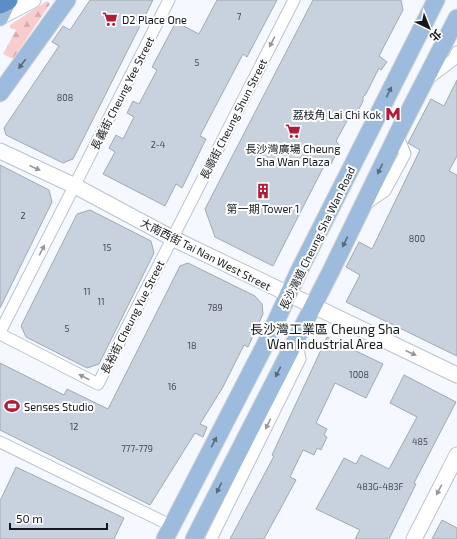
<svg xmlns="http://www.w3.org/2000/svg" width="457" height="539" viewBox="0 0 457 539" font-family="'Exo 2','Noto Sans TC',sans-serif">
<defs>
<pattern id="forest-firs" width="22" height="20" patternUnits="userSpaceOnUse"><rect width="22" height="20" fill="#f9cdcd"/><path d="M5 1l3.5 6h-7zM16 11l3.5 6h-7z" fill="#d5afb0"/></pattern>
</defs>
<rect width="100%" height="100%" fill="#f5f9ff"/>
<!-- forest -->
<path fill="url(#forest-firs)" d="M47,1L50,4L13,59L3,54L16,30L10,28V25Z"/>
<!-- building -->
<g fill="#c8d2df" stroke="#9fa9b5">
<path d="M90,0H153L73,159L63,163L6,135L4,128L59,46L52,42L63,26L70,30Z"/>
<path d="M217,0H277L247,57L243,54L213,111L200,136L206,139L182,188L176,184L165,206L103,174L115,152L109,148L116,135L123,139L134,117L127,113L133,101L139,104L157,70L152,67L176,22L199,34Z"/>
<path d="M313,0H401L403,10L379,56L387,62L381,70L379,68L366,94L363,97V101L354,119H348L336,141L340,146L331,164H325L273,266L215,237L205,209Z"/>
<path d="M457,80V156L449,171L457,175V356L346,302L360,275L346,267L359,242L372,249L420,150L408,143L431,99L444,106Z"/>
<path d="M0,165L49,190L52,202L0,308Z"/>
<path d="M90,210L151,241L154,253L99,364L87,368L26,337L21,326L77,214Z"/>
<path d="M188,263L255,296L262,304L263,314L248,347L244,345L223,387L200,424L207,427L203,437L195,433L150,505L0,430V363L64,395L67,389L108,409L180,266Z"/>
<path d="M327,337L383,364L366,398L335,383L316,423L327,429L324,435L327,437L321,450L317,448L314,455L303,450L290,477L296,480L264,539H230L274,456L272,455Z"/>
<path d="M404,375L456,402L414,483L416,484L389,539H355L360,530L316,509L344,458L356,464L361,455L389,469L417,417L390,403Z"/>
<path d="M16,467L124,518L114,539H0V501Z"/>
<path d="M442,520L457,528V539H432Z"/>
</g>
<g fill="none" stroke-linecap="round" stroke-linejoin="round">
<!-- street casing -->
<g stroke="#b8c3cf" stroke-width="13">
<g id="street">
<path d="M428,79L453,60L457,52"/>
<path d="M363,206L385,191L405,154L397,134"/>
<path d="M0,332L169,0"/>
<path d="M0,334L98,384L294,0"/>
<path d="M0,442L172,526"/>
<path d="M211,539L300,359L296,338"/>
</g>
</g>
<!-- secondary casing -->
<g stroke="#b8c3cf" stroke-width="17">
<g id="secondary">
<path d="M0,17L33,0"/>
<path d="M0,151L75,186L172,238L457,375"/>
<path d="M414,539L457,455"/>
</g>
</g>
<!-- primary casing -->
<g stroke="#d5d6d6" stroke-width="19">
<g id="primary">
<path d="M0,17L8,0"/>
<path d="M0,93L67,0"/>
<path d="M165,539L267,341L299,271L436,0"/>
<path d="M194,539L330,273L401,127L457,18"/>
</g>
</g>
<!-- highway casing -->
<g stroke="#d5d6d6" stroke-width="21">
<path id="highway" d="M0,4L8,0"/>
</g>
<!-- street -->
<use href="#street" stroke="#fff" stroke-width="11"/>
<!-- secondary -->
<use href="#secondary" stroke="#fff" stroke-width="15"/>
<!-- primary -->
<use href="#primary" stroke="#9dbbdd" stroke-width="17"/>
<!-- highway -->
<use href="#highway" stroke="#5b8dc7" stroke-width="19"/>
</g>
<!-- one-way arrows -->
<defs><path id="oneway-solid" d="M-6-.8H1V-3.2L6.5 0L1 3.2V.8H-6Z"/></defs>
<g fill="#96989a">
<use href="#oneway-solid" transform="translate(272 42) rotate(117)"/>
<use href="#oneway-solid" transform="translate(35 168) rotate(25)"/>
<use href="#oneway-solid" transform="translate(42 250) rotate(-63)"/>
<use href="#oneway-solid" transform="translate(411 353) rotate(25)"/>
<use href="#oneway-solid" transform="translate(84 377) rotate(-153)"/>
<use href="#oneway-solid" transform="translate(268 424) rotate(116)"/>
<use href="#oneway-solid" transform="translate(439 490) rotate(117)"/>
</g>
<g fill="#596a7e">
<use href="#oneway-solid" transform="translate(22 64) rotate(127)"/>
<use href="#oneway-solid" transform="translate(389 92) rotate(-64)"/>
<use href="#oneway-solid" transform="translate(380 169) rotate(116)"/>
<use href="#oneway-solid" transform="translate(345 242) rotate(116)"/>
<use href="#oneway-solid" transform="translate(278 372) rotate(117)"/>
<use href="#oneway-solid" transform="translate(214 442) rotate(-63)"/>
<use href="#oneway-solid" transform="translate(219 488) rotate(117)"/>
</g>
<!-- icons -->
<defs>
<g id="supermarket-bare" transform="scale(1.2)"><path d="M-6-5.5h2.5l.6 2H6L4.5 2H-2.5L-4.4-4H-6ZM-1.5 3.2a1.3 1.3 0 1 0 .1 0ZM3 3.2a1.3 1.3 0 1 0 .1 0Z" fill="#b11d39" stroke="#fff" stroke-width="2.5" paint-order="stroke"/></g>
<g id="metro-bare" transform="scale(1.2)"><path d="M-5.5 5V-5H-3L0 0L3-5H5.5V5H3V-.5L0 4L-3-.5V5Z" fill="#b11d39" stroke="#fff" stroke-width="2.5" paint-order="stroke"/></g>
<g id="building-bare" transform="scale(1.2)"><path d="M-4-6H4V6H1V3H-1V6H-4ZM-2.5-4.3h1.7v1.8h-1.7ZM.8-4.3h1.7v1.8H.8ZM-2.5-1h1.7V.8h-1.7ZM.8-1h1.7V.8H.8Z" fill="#b11d39" stroke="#fff" stroke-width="2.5" paint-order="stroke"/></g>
<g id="stadium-bare" transform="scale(1.2)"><path d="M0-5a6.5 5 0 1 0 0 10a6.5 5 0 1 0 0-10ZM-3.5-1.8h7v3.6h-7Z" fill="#b11d39" stroke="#fff" stroke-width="2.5" paint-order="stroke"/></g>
</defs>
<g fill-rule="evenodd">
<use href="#supermarket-bare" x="110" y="19"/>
<use href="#metro-bare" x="393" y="114"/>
<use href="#supermarket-bare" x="293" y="131"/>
<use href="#building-bare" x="263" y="191"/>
<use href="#stadium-bare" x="12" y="406"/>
</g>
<g text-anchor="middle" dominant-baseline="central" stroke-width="4" stroke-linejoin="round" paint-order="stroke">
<!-- number labels -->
<g font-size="9" fill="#42474e">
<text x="239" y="16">7</text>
<text x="197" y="62">5</text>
<text x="65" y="97">808</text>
<text x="158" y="144">2-4</text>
<text x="23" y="215">2</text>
<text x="417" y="238">800</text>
<text x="107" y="247">15</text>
<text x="87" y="291">11</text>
<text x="101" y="301">11</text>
<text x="215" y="307">789</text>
<text x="67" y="328">5</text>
<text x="192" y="345">18</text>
<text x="359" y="374">1008</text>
<text x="172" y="386">16</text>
<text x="74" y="426">12</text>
<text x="420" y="441">485</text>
<text x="137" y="448">777-779</text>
<text x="380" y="486">483G-483F</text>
</g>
<!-- poi labels -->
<g font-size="11" fill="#15191e" stroke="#fff" text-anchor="start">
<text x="122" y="19">D2 Place One</text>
<text x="381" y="114" text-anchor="end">荔枝角 Lai Chi Kok</text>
<text x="293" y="148" text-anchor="middle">長沙灣廣場 Cheung<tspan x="293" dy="13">Sha Wan Plaza</tspan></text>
<text x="263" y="208" text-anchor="middle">第一期 Tower 1</text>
<text x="24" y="406">Senses Studio</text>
</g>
<!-- street labels -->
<g font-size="11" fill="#15191e" stroke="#fff">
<text transform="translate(122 93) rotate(-63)">長義街 Cheung Yee Street</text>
<text transform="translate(233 119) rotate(-63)">長順街 Cheung Shun Street</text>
<text transform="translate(317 238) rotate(-64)">長沙灣道 Cheung Sha Wan Road</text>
<text transform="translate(206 254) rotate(27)">大南西街 Tai Nan West Street</text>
<text transform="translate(132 317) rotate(-63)">長裕街 Cheung Yue Street</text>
</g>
<!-- quarter labels -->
<g font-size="13" fill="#15191e" stroke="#fff">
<text x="325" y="329">長沙灣工業區 Cheung Sha<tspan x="325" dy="15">Wan Industrial Area</tspan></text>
</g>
</g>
<!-- north arrow -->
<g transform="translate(429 28) rotate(137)" stroke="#ffffff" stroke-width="3" paint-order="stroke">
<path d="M0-3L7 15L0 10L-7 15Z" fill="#15191e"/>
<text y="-6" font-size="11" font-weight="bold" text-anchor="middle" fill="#15191e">北</text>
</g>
<!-- scale -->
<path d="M10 523v6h97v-6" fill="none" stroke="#15191e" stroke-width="2"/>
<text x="16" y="523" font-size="12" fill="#15191e" stroke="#ffffff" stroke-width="3" paint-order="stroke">50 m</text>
</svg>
